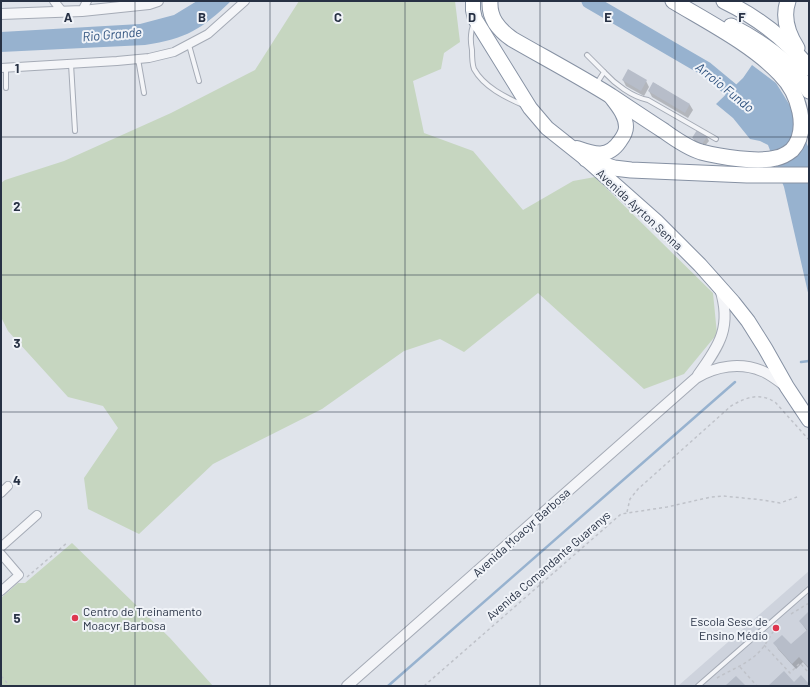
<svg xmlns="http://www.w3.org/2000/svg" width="810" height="687" viewBox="0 0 810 687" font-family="Barlow,sans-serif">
<rect width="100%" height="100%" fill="#e0e4eb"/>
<!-- built -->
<path fill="#ced3dd" d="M809,571V686H678Z"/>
<!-- green -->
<g fill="#c6d6c0">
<path d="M299,1H455L460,42L444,53L441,69L413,81L424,133L473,151L523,210L573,181L595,177L713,293L717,334L684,374L644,389L538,293L464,352L440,339L404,351L322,409L213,464L139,534L88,509L84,478L118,428L103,406L68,397L8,331L1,317V183L5,180L64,161L171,113L255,70Z"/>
<path d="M72,543L170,638L213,686H1V598L18,583H25Z"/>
</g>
<!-- water -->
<g fill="#97b2cf">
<path d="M197,1H231C202,29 186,39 145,45L1,52V32L140,24L174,15Z"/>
<path d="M752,65L776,83L794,112L809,149V297L784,187L768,145L760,141L750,139L733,118L716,104L743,78Z"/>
</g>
<!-- shadow -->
<g fill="#0003">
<path d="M623,80L646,81L649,87L644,96L626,86Z"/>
<path d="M654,83L690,105L693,110L688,118L652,97L649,91Z"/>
<path d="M707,137L709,141L704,147L695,142L693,138Z"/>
<path d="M809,615V669L803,662L796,669L778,649L775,643L791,646L807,631L800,621Z"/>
</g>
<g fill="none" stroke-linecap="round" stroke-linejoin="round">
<!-- stream -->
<g stroke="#97b2cf" stroke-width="2.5">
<path d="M801,362L809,361"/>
<path d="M388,686L735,382"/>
</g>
<!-- river -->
<path stroke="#97b2cf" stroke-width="15" d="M589,1L706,69L747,103"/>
</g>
<!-- building -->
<g fill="#b7bdc9">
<path d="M628,69L647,80L641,91L622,80Z"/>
<path d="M653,82L690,104L685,113L648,91Z"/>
<path d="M697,130L707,137L702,144L692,138Z"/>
<path d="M808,612L809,613V668L799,657L792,664L773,643L782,635L791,644L807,630L799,621Z"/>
<path d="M784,671L794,682L801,675L809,684V686H768Z"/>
<path d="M736,676L746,686H727L726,685Z"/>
</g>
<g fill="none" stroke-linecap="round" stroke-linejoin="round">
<!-- service casing -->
<g stroke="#a5abb6" stroke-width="6">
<g id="service">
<path d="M474,23C470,32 470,40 472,50C472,56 472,64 474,69C484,87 505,97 523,105"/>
<path d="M189,45L199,81"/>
<path d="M587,55L604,72L597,83"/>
<path d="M138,59L144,93"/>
<path d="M71,64L75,131"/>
<path d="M6,68V88"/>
<path d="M604,72C615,84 632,97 648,100L716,139"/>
<path d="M698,686L809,589"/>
</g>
</g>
<!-- minor casing -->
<g stroke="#a5abb6" stroke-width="10">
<g id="minor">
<path d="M54,1L62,11"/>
<path d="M82,11L87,1"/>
<path d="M1,68L117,61L149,58L174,52L208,34L245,1"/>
<path d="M1,493L8,486"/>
<path d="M1,547L37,515"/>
<path d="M1,554L19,575L1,591"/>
</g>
</g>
<!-- tertiary casing -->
<g stroke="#a5abb6" stroke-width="12">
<g id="tertiary">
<path d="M1,14L82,11L149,4L158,1"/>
<path d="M698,375C720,345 732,326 720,289"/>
<path d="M347,686L696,378C716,366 740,362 762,371C770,374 777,380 784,385"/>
</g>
</g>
<!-- trunk casing -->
<g stroke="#8691a3" stroke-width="16">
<g id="trunk">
<path d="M473,1V10L475,19L530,108L547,128L586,159L656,221L700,265L733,302L748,321L765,348L787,387L809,420"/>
<path d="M577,148C594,154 608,159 620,141C623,137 626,132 626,127C626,115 617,105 611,97"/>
</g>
</g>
<!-- motorway casing -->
<g stroke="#8691a3" stroke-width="17">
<g id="motorway">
<path d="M490,1C489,18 498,29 512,39C545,58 579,76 611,96C629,108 647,120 664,131C675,139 688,148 701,152C720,157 758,163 776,158C782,157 787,154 792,150C810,130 799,93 780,74C753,45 708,22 673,1"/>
<path d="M724,1C757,17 786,39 809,68"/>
<path d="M788,1C782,18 788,34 797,48"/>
<path d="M731,26C760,41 792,62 809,91"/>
<path d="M586,159L614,168L631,170L747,175H809"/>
</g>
</g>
<!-- path -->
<g stroke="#bfc2c9" stroke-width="1.5" stroke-dasharray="3 3" stroke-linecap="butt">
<path d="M627,512L630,499L638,489L731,406C746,397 761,392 776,403L809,440"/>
<path d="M27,577L68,542"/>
<path d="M791,614L809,603"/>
<path d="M764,645L790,673L800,663L809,673"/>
<path d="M740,667L757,686"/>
<path d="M1,676L10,686"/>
<path d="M717,678C732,669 748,664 760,651C767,644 771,633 778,625"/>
<path d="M424,686L621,514L667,507L711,497L723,496L763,500L780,503L797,497"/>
</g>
<!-- service -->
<use href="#service" stroke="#f4f5f8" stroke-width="4"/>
<!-- minor -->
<use href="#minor" stroke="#f4f5f8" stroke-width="8"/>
<!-- tertiary -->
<use href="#tertiary" stroke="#f4f5f8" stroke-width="10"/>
<!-- trunk -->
<use href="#trunk" stroke="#fff" stroke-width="14"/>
<!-- motorway -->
<use href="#motorway" stroke="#fff" stroke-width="15"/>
</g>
<!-- grid -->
<path fill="none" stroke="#273144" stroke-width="1" stroke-opacity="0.55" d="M135,1V686M270,1V686M405,1V686M540,1V686M675,1V686M1,137H809M1,275H809M1,412H809M1,550H809"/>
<!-- markers -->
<g fill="#de374f" stroke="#f0f3f8" stroke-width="1.5">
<circle cx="75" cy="618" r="4"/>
<circle cx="776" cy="628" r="4"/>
</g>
<g text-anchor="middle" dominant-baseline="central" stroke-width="4" stroke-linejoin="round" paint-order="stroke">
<!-- street labels -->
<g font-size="12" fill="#273144" stroke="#f0f3f8">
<text transform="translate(640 209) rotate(43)">Avenida Ayrton Senna</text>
<text transform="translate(521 532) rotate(-42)">Avenida Moacyr Barbosa</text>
<text transform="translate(548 565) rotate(-41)">Avenida Comandante Guaranys</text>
</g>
<!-- poi labels -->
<g font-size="12" fill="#273144" stroke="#f0f3f8" text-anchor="start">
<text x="83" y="611">Centro de Treinamento<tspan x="83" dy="14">Moacyr Barbosa</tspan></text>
<text x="768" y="621" text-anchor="end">Escola Sesc de<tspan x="768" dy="14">Ensino Médio</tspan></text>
</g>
<!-- water labels -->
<g font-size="13" font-style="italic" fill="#2c507d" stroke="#f0f3f8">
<text transform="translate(112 34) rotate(-5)">Rio Grande</text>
<text transform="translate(725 87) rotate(39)">Arroio Fundo</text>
</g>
</g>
<g font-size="13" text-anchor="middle" font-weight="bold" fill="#273144" stroke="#f0f3f8" stroke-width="4" stroke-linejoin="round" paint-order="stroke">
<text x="68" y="22">A</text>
<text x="202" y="22">B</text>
<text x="338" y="22">C</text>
<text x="472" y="22">D</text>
<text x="608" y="22">E</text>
<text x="742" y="22">F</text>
<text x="17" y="73">1</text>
<text x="17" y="211">2</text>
<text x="17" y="348">3</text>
<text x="17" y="485">4</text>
<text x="17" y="623">5</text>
</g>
<!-- border -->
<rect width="810" height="687" fill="none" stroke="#273144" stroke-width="4"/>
</svg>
